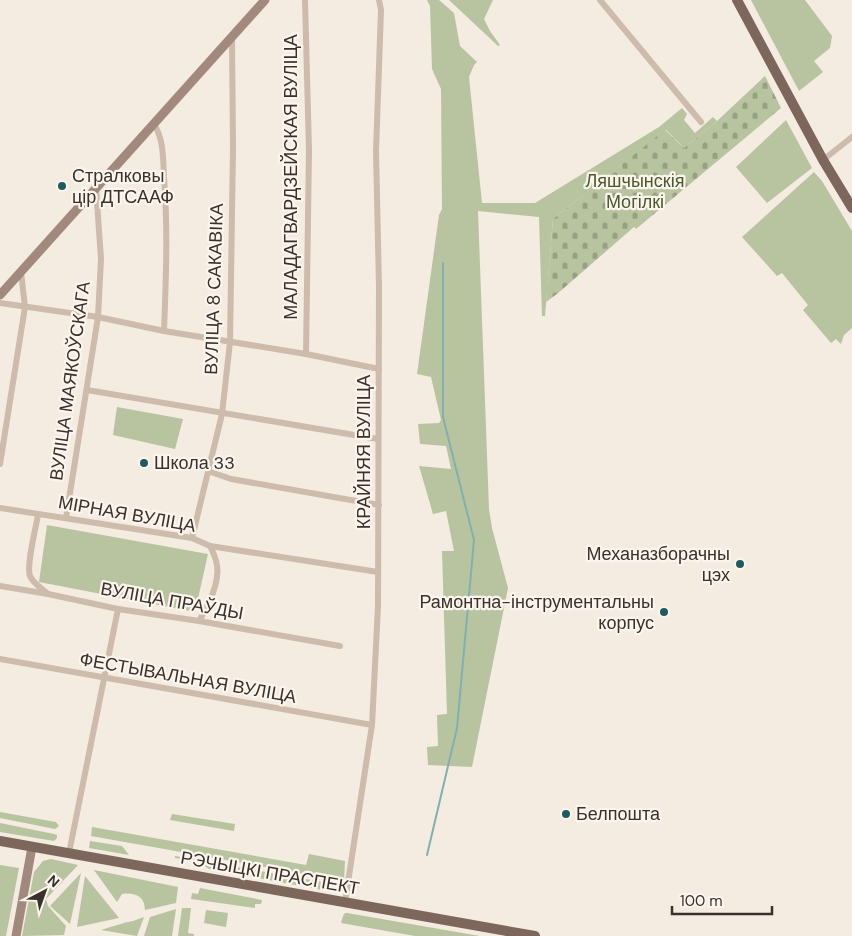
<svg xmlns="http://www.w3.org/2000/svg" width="852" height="936" viewBox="0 0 852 936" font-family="'DM Sans',sans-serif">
<defs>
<pattern id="cemetery-stones" width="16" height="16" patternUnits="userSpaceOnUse" patternTransform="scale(1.25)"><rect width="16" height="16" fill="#b8c4a0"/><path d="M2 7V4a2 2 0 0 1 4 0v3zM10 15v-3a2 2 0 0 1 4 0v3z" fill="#97a083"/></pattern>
</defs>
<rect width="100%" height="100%" fill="#f4ebe1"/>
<!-- green -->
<g fill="#b8c4a0">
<path d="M427,0H439L454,13L460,46L477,62L474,65L469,77L482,203H535L659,127L682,108L687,114L684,120L695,133L713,117L717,121L684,148L666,130L553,219L545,316H542L539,217L478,211L489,509L492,528L508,588L472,767L428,765L427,747L438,746L437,715L447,714L442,551H454L446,511L433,514L419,466L451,469L446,446L420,444L418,424L439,423L441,420L431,377L417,374L439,215L442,209L441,89L432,69L430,6Z"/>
<path d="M449,0H493L484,19L490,31L500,45L498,46Z"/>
<path d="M751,0H805L832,36L830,48L814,61L823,72L799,91Z"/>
<path d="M786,120L812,168L767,203L736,167Z"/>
<path d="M814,172L822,181L852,231V328L844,335L841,344L836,339L831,343L803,310L808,305L782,273L777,276L742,237Z"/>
<path d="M117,407L183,419L175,449L113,435Z"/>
<path d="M47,525L208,554L195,612L39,582Z"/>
<path d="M0,812L56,822L59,826L55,829L0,818Z"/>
<path d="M172,814L235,824L234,831L170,820Z"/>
<path d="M0,823L54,834L57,835V838L54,841L0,832Z"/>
<path d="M92,827L306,865L309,854L345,861L344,881L91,836Z"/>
<path d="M90,841L122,846L129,855L89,848Z"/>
<path d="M175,856L334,884L333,892L209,869C202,863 184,859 175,858Z"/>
<path d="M51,859L78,865L46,899L48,906L66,926L64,935L22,936L34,872L43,861Z"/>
<path d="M0,865L19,868L6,936H0Z"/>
<path d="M94,870L178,887L176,903L145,910C145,896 134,892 122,894L117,902Z"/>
<path d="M81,873L70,924L50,906Z"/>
<path d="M85,876L119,918L77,927Z"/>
<path d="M200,888L262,900L261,904H255V908L191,899L192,893L198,894Z"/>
<path d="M182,908H191L188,933L194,934V936H178Z"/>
<path d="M176,909L172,936H144L150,917Z"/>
<path d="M206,910L228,913L226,927L204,923Z"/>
<path d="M345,913H347L480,936H415L341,923L343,916Z"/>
<path d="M144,917L137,936L101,930C111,927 122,923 133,921C137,920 140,918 144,917Z"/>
</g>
<!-- cemetery -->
<path fill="url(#cemetery-stones)" d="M765,76L781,108L636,229L634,227L557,294L546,302L553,219L665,130L684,148L717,121Z"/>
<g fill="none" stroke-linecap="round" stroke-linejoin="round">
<!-- stream -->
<path stroke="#7fb0b2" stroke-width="2" d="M427,855L457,728L474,540L443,417V263"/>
<!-- street -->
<g stroke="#cdbbac" stroke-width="6">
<path d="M305,0L309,150L306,354"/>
<path d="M600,0L701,122"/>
<path d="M154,124C164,140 163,159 164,177C168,228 166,279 164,331"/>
<path d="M823,160L852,137"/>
<path d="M0,303L98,317L164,331L306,354L379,369"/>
<path d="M87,390L378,439"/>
<path d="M0,464L25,307L21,272"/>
<path d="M208,471L231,479L379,505"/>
<path d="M0,508L192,538L210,546L378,572"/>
<path d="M38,515C36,527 26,566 30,576C33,583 41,588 47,593"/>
<path d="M66,518L98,317L101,259L96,188"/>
<path d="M192,538L222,414L230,342L233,149L232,37"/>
<path d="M0,586L48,594L118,609L199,621L340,646"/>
<path d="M199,621C208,607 220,582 217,565C216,558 213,552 210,546"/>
<path d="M0,659L372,725"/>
<path d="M69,853L118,609"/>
<path d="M345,902L372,725L378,606L379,287L376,151L381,10L379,0"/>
</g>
<!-- secondary -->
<g stroke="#a18a7d" stroke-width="9">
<path d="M0,295L265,0"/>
<path d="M16,936L32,847"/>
</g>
<!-- primary -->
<g stroke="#7d675c" stroke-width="10">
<path d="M737,0L823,160L852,208"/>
<path d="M0,841L535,936"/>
</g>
</g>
<!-- markers -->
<g fill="#1f5a5e" stroke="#fbf5ee" stroke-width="2">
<circle cx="62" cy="186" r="5"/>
<circle cx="144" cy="463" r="5"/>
<circle cx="740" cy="564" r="5"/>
<circle cx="664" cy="612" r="5"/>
<circle cx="566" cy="814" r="5"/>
</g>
<g text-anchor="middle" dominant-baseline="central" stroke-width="4.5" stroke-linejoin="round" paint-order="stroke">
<!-- poi labels -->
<g font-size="18" fill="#3b302b" stroke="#fbf5ee" text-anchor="start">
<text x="72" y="176">Стралковы<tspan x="72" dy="21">цір ДТСААФ</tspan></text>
<text x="154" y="463">Школа 33</text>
<text x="730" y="554" text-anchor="end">Механазборачны<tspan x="730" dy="21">цэх</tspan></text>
<text x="654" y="602" text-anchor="end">Рамонтна-інструментальны<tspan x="654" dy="21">корпус</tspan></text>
<text x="576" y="814">Белпошта</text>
</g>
<!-- street labels -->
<g font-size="18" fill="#3b302b" stroke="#fbf5ee">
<text transform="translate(291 177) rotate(-90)">МАЛАДАГВАРДЗЕЙСКАЯ ВУЛІЦА</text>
<text transform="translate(214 289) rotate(-88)">ВУЛІЦА 8 САКАВІКА</text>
<text transform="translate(70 381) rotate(-82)">ВУЛІЦА МАЯКОЎСКАГА</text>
<text transform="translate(364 452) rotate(-90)">КРАЙНЯЯ ВУЛІЦА</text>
<text transform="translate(127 514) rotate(10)">МІРНАЯ ВУЛІЦА</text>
<text transform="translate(172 601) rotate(10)">ВУЛІЦА ПРАЎДЫ</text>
<text transform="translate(188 678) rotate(10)">ФЕСТЫВАЛЬНАЯ ВУЛІЦА</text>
<text transform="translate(270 873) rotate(10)">РЭЧЫЦКІ ПРАСПЕКТ</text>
</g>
<!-- park labels -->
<g font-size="18" fill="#4a5a2e" stroke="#fbf5ee">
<text x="635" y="181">Ляшчынскія<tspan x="635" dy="21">Могілкі</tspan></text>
</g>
</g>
<!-- north arrow -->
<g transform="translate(45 891) rotate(41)" stroke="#fbf5ee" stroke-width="4" paint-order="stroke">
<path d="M0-4L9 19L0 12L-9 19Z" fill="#3b302b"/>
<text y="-8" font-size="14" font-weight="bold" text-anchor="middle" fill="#3b302b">N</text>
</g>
<!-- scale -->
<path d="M672 906v8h100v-8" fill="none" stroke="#3b302b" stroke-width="2.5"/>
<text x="680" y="906" font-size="15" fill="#3b302b" stroke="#fbf5ee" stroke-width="4" paint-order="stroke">100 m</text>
</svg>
